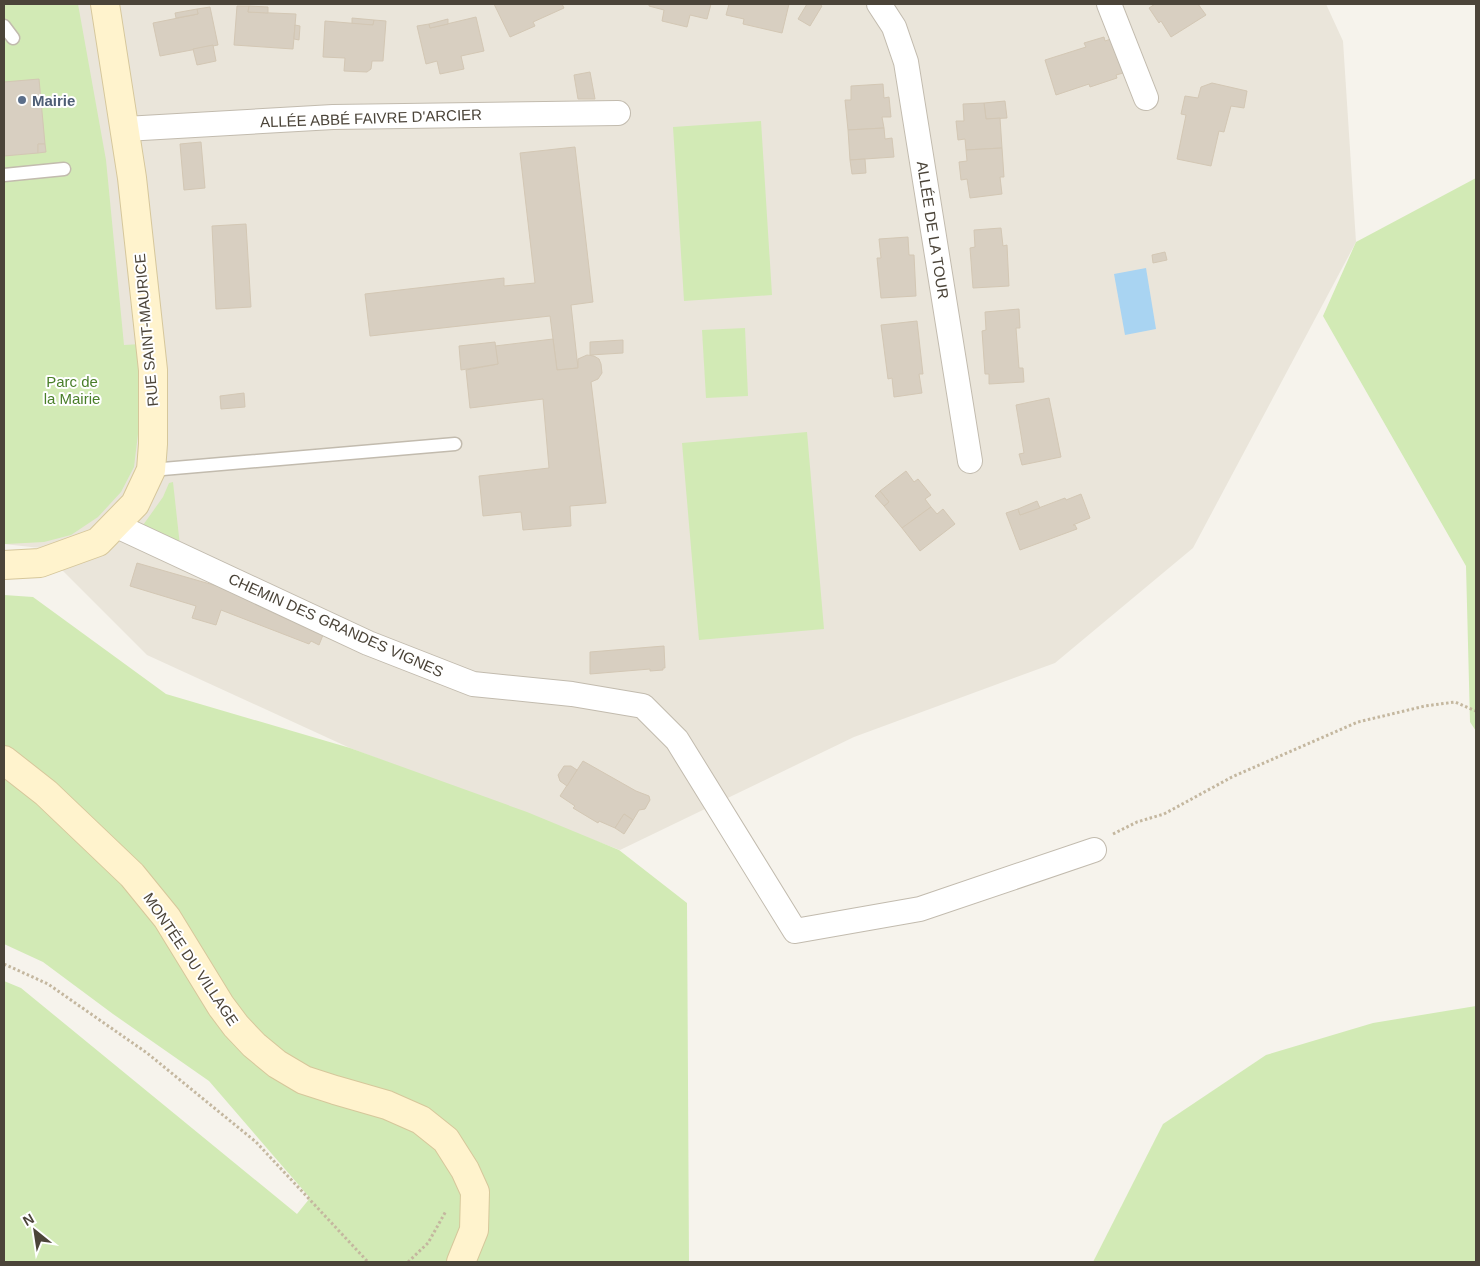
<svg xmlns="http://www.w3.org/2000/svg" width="1480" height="1266" viewBox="0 0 1480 1266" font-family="Helvetica,sans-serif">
<rect width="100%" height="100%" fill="#f6f3ec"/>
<!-- residential -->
<path fill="#eae5da" d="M4,4H1326L1343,41L1356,242L1193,548L1055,663L854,737L620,850L350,748L147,655L40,548L4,544Z"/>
<!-- green -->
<g fill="#d2eab5">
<path d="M4,4H78L106,160L124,345L141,344L138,434L134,467L121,492L98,517L71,535L44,542L6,544H4Z"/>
<path d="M761,121L772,295L684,301L673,127Z"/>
<path d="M1476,178V731L1470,722L1466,566L1323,316L1356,242Z"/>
<path d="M745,328L748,396L706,398L702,330Z"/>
<path d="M807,432L824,629L699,640L682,443Z"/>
<path d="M173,482L180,546L141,528L163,497L169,483Z"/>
<path d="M4,595L33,597L166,694L350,748L527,812L619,850L687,903L689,1262H4V981L21,988L297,1214L310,1198L209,1081L113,1014L43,962L4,944Z"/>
<path d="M1476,1006V1262H1093L1163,1124L1266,1055L1373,1023Z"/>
</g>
<!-- water -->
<path fill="#a9d4f2" d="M1146,268L1156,329L1125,335L1114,274Z"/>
<!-- building -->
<g fill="#d8cfc1" stroke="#d3c7b4">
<path d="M494,4H562L564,8L533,22L535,26L510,37Z"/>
<path d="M649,4H711L707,19L690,15L687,27L662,21L664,10L649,6Z"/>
<path d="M729,4H789L782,33L743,24L744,19L726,15Z"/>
<path d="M807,4H819L822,6L810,26L798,19Z"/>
<path d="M1155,4H1198L1206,15L1171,37L1161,21L1159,23L1149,8Z"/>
<path d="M237,6H249L248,12L296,14L293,49L234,45Z"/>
<path d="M249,6L268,7V13L248,12Z"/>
<path d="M210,7L218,45L160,56L153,23L198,14L197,9Z"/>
<path d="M197,9L198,14L176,18L175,13Z"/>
<path d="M476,17L484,51L461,56L464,69L440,74L437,61L426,64L417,26L429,24L430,28Z"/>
<path d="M352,18L374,20L373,25L352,24Z"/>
<path d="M448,19V24L430,28L429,24Z"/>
<path d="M374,20L386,21L383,61H372L371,69L367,72L344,71L345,58L323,57L325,21L373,25Z"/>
<path d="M295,25L300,26L299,40L294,39Z"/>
<path d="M1104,37L1105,41L1117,37L1127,72L1116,75L1117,78L1090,87L1089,84L1056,95L1045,60L1086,47L1084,43Z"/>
<path d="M213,45L216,61L197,65L193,49Z"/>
<path d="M590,72L595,99H578L574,75Z"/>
<path d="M39,79L45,144H38V153L4,156V82Z"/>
<path d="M1212,83L1247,91L1244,108L1231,106L1224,132L1219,131L1211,166L1177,159L1186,115L1181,114L1185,96L1198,98L1201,87Z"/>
<path d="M883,84L884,98L889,97L891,117H882L884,128L848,130L845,100H851V86Z"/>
<path d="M1005,101L1007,118L986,119L984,103Z"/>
<path d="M984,103L986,119L1000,118L1002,148L966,150L965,139L958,140L956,121H964L963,104Z"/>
<path d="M884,128L885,139L892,138L894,157L850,160L848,130Z"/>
<path d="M201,142L205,188L184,190L180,144Z"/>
<path d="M38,144H45L46,152L38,153Z"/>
<path d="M575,147L593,302L571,305L578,368L557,370L550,316L370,336L365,294L504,278V286L535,283L520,153Z"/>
<path d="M1002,148L1004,177H1000L1002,194L970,198L967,179L961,180L959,162L967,161L966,150Z"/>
<path d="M865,159L866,173L852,174L850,160Z"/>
<path d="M246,224L251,307L216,309L212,226Z"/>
<path d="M1001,228L1003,246L1007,245L1009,286L973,288L970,248L975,247L974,230Z"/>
<path d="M908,237L909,255H914L916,296L881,298L877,258H881L879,239Z"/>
<path d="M1165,252L1167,260L1153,263L1152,255Z"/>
<path d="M1019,309L1020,328H1016L1019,368H1023L1024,382L989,384V374H985L982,331L986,330L985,312Z"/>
<path d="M917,321L923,374H919L922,393L894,397L892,378L888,379L881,325Z"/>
<path d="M553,339L557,370L578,368V359L587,355L594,356L599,359L601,364L602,373L598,379L591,382L606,503L570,506L571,526L523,530L521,512L483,516L479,476L549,468L543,399L470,408L466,370L498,364L495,346Z"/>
<path d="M623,340V353L590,355V342Z"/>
<path d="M495,342L498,364L461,370L459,346Z"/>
<path d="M244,393L245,407L221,409L220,396Z"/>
<path d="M1049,398L1061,457L1022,465L1019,454L1024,453L1016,405Z"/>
<path d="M906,471L914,482L918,479L931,495L925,499L931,507L902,528L884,506L889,502L880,491Z"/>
<path d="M880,491L889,502L884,506L875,496Z"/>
<path d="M1081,494L1090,518L1073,525H1075L1077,529L1020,550L1006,513L1018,509L1020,515L1065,498L1066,500Z"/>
<path d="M1037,501L1040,508L1020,515L1018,509Z"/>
<path d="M931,507L937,514L943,509L955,524L920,551L902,528Z"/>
<path d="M137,563L231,590L327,625L319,645L311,641L309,644L221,610L216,625L192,618L196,606L130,586Z"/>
<path d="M664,646L665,668H663V670L650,671V669L590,674V652Z"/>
<path d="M583,761L636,791L649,796L650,800L645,809L639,810L633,820L624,814L615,828L599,821L598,823L573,808L575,806L560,796Z"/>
<path d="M564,766H571L577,770L567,786L560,781L558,775Z"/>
<path d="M624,814L633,820L624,834L615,828Z"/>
</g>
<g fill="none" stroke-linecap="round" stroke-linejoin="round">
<!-- lane casing -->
<g stroke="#c2bbae" stroke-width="15">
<g id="lane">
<path d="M4,26L13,38"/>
<path d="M4,175L64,169"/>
<path d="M151,470L455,444"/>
</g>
</g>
<!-- street casing -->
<g stroke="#c2bbae" stroke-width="26">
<g id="street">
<path d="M879,4L894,27L906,62L970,461"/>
<path d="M1109,4L1146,98"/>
<path d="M125,129L333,117L618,113"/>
<path d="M115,525L368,643L473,684L572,694L643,706L677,740L795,931L920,909L1094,850"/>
</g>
</g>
<!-- secondary casing -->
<g stroke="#d6c79b" stroke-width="30">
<g id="secondary">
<path d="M4,565L40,563L98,542L135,504L151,470L153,444V370L132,178L105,4"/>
<path d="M4,760L46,793L132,875L167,918L221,1006L236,1026L254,1045L277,1064L304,1080L335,1090L387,1105L421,1120L446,1140L465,1170L475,1192L474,1230L461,1262"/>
</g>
</g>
<!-- path -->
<g stroke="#c4b79f" stroke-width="3" stroke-dasharray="2.5 2.5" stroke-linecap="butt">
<path d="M1113,834L1137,822L1164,814L1232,777L1358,722L1425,706L1455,702L1476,711"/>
<path d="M4,964L48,984L147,1053L256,1142L368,1262"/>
<path d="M408,1262L428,1243L446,1211"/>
</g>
<!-- lane -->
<use href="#lane" stroke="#fff" stroke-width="12"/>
<!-- street -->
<use href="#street" stroke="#fff" stroke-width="24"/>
<!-- secondary -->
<use href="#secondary" stroke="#fff3cd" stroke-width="28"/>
</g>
<!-- markers -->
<circle fill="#5c6f8a" stroke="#fff" stroke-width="2" cx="22" cy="100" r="5"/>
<g text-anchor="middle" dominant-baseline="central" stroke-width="4" stroke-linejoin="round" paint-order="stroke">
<!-- service labels -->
<g font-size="15" font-weight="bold" fill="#4e5e75" stroke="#fff" text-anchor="start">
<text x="32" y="100">Mairie</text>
</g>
<!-- street labels -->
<g font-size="15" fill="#4b4439" stroke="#fff">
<text transform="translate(371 118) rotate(-2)">ALLÉE ABBÉ FAIVRE D'ARCIER</text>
<text transform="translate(933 230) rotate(81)">ALLÉE DE LA TOUR</text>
<text transform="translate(146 330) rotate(-95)">RUE SAINT-MAURICE</text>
<text transform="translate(336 625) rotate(24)">CHEMIN DES GRANDES VIGNES</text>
<text transform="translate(191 959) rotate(56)">MONTÉE DU VILLAGE</text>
</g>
<!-- park labels -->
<g font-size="15" fill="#4a7f2a" stroke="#fff">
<text x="72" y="381">Parc de<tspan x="72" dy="17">la Mairie</tspan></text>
</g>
</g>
<!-- border -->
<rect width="1480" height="1266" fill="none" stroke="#4b4439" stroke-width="10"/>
<!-- north arrow -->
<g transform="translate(35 1231) rotate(330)" stroke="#ffffff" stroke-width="4" paint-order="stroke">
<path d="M0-4L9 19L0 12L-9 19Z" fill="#4b4439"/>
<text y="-8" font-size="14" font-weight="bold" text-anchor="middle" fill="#4b4439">N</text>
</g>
</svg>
